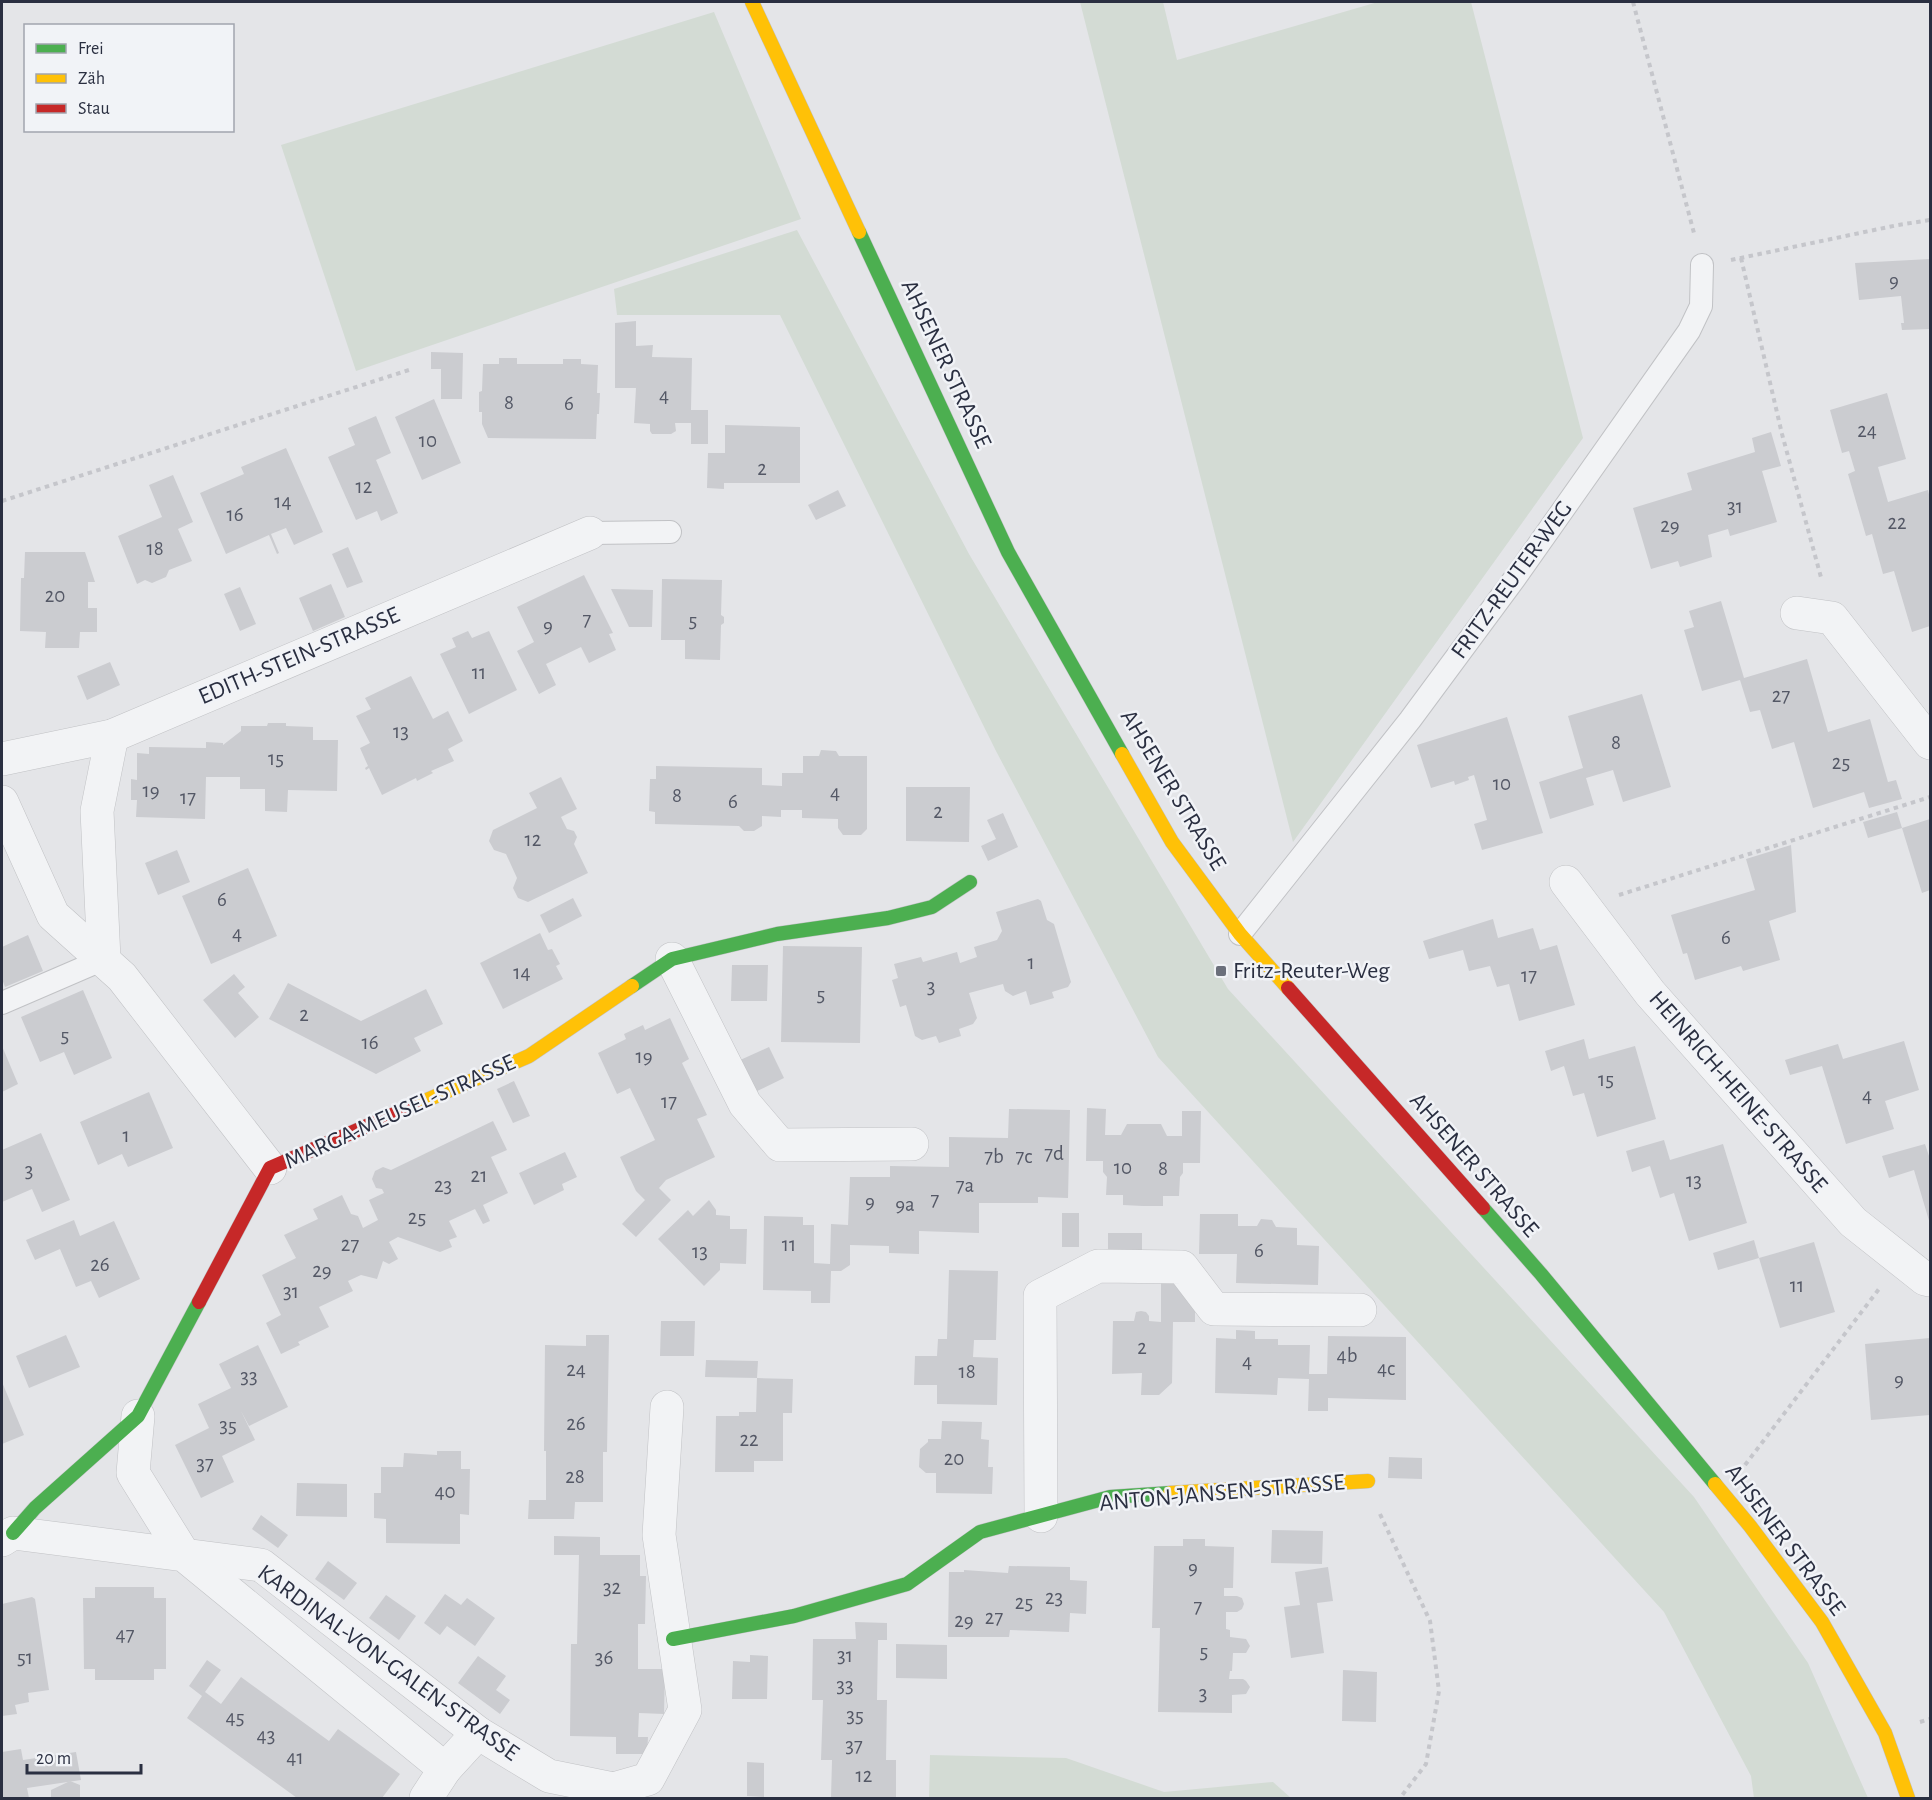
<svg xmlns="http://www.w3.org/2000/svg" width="1932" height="1800" viewBox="0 0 1932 1800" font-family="'Alegreya Sans',sans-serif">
<rect width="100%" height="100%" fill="#e4e5e8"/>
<!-- green -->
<g fill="#d3dbd4">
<path d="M1080,2H1163L1177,60L1378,2H1471L1583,438L1293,842Z"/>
<path d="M714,12L801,219L356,371L281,145Z"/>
<path d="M797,230L969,554L1228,989L1694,1497L1808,1663L1868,1798H1754L1751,1776L1664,1612L1158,1057L996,751L780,315H617L614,289Z"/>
<path d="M930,1755L1066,1758L1164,1792L1273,1782L1291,1798H929Z"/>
</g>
<!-- building -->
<g fill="#cbccd0">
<path d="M1930,259V329L1902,330L1901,323H1904L1901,296L1859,300L1855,263Z"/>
<path d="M636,321V346L653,345L652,357L692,358L691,410H708V444H691V423H675L676,431L671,434H652L650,431V424L634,423L636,388H615V323Z"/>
<path d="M431,352L463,353L462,399H441V369H431Z"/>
<path d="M499,358H517V364H563V359H581V364L598,365L597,393H600L599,414H597L596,439L488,438L482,424V412H479V392L482,391L483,364H499Z"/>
<path d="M1887,393L1906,459L1878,467L1888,502L1928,490L1930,499V626L1912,632L1894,571L1883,574L1872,534L1866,536L1848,474L1855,471L1849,451L1842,453L1830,410Z"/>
<path d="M434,399L461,463L422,480L395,417Z"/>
<path d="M376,416L391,453L376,460L398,513L381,521L377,511L356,520L328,457L355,445L348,428Z"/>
<path d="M725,425L800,427V483H724V489L707,488L708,453H725Z"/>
<path d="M1771,432L1781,466L1762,471L1777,522L1730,536L1728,529L1708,535L1712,557L1680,567L1678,561L1651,569L1633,508L1692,490L1687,473L1755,452L1752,438Z"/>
<path d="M286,448L323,532L294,545L286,528L271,534L279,553L277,554L269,535L226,554L200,493L244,474L241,467Z"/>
<path d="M173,475L193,522L178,529L192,561L169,570L166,577L152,583L145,580L137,584L118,536L162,517L149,485Z"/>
<path d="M838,490L846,506L816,520L808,505Z"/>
<path d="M348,547L363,582L347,588L332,554Z"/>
<path d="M25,552H85L95,582H88V608H97V632H80L79,648H45L46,632L20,631L21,578H24Z"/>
<path d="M584,575L613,633L609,634L616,650L589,663L581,647L546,664L556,685L539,694L517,651L534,642L517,607Z"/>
<path d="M662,579L722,580L721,615L724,617V623L721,625L720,660L685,659V640H661Z"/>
<path d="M331,584L345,617L313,631L299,598Z"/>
<path d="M240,587L256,624L240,631L224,594Z"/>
<path d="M611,589L653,590L652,627H629Z"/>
<path d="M1721,601L1744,678L1807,659L1828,732L1870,719L1888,782L1896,780L1902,799L1869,808L1864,792L1813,808L1794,742L1772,749L1760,710L1750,712L1740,680L1702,691L1684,630L1694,627L1689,611Z"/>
<path d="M468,631L472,638L489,631L517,690L469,714L440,654L456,647L452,638Z"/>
<path d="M110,662L120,685L87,700L77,676Z"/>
<path d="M411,676L433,719L448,711L463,741L448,749L454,761L431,771L433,773L417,781L416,778L382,795L369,768L366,770L365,768L368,766L360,748L370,743L356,716L371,709L365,698Z"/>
<path d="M1642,694L1671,787L1623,802L1613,770L1586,778L1594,805L1550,819L1539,782L1583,768L1568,716Z"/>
<path d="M1507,717L1543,833L1482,850L1474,824L1487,820L1474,775L1468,777L1469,780L1455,785L1454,781L1431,788L1417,745Z"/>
<path d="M268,723H286V726L313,727V740H338L337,791L288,790L287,812L265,811V789H240V777H206L205,819L136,817L137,800H131V779L137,780V753L149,754V747L206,748V742L223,743V745L241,731V726H267Z"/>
<path d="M821,750L836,751L839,756H867V829L861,835H843L838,828V819L802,818V810H781V817L762,816V826L754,831H744L739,826L655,824V812L649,811L650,779H656V766L762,768V785L782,786V773H803V756H819Z"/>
<path d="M561,777L577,809L561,817L567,829L574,831L577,837L574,844L588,873L528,902L518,898L513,888L517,878L506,854L494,850L489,841L493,830L537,808L529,793Z"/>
<path d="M906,787H970L969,842L906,841Z"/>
<path d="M1897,812L1902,828L1868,838L1863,822Z"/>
<path d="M1003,813L1018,847L988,861L981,846L996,839L987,820Z"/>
<path d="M1930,819V890L1922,893L1902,828Z"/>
<path d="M1791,845L1796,912L1769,921L1780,960L1743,971L1741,966L1695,980L1687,953L1683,954L1671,915L1755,890L1746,859Z"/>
<path d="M177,850L190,882L158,895L145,863Z"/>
<path d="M248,868L277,936L211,964L182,896Z"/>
<path d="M573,898L582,916L549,933L540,915Z"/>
<path d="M1038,899L1041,901L1047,920L1054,924L1071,982L1068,987L1052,992L1054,998L1030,1005L1026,991L1013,996L1005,991L1003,984L969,993L977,1018L973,1024L959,1029L961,1036L939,1043L936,1036L922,1040L915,1036L906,1005L900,1007L892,980L898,978L894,964L921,957L923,962L957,952L960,963L977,957L974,947L997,940L1002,931L996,912Z"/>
<path d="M1493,919L1498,938L1533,928L1540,950L1557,945L1575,1005L1519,1021L1509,984L1497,987L1490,966L1469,971L1463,950L1429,959L1423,941Z"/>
<path d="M540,933L548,950L552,949L560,964L556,966L563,979L503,1009L480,963Z"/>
<path d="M28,935L43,971L5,987L2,979V947Z"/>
<path d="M783,946L862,947L860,1043L781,1042Z"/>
<path d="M732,965H768L767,1001H731Z"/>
<path d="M234,974L245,987L238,993L259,1017L235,1038L203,1000Z"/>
<path d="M288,983L361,1021L426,989L443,1024L414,1038L421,1051L376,1074L269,1019Z"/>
<path d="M83,990L112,1058L74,1075L64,1052L40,1062L21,1017Z"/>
<path d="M670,1018L689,1059L682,1063L707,1115L697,1119L715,1157L666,1180L659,1188L671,1200L636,1237L622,1224L645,1200L636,1191L620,1157L655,1140L630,1088L617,1094L598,1053L626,1039L624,1034L643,1025L645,1030Z"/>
<path d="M1584,1039L1589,1059L1635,1046L1656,1119L1597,1137L1584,1093L1573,1096L1564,1066L1551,1071L1545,1051Z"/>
<path d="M1904,1041L1919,1090L1885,1101L1894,1129L1846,1144L1822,1066L1790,1075L1785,1060L1838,1044L1843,1059Z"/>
<path d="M2,1046L18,1084L2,1092Z"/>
<path d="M769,1047L784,1078L753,1093L738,1061Z"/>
<path d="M514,1081L530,1116L513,1123L497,1089Z"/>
<path d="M149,1092L173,1148L128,1167L122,1154L98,1165L80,1122Z"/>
<path d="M1087,1108L1106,1109L1105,1135H1121L1127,1124H1161L1167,1136H1182V1111H1201L1200,1163H1183V1173L1180,1177L1179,1196H1163V1206H1143L1123,1205V1195H1106L1107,1177L1103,1172V1161H1086Z"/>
<path d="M1009,1109L1070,1110L1068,1198L1038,1197V1203H979V1233L919,1231V1254L889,1253V1246L850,1245V1265L841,1271H831L830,1303H811V1291L763,1290L764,1216L803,1217V1225H814V1263L830,1264L831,1224L848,1225L850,1177H890V1166L949,1167V1137L1008,1138Z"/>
<path d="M493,1121L507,1150L491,1157L508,1193L483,1205L490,1221L483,1224L475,1209L449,1221L457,1237L449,1240L452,1247L440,1252L398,1237L389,1242L398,1259L389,1264L383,1261L377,1279L361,1275L348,1281L353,1291L319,1307L329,1327L298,1342L300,1345L281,1354L266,1323L281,1315L262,1275L296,1258L284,1235L318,1219L313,1209L342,1195L351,1214L358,1216L363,1228L378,1220L369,1200L384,1193L382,1189L376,1188L372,1179L375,1171L383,1167L391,1170Z"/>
<path d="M41,1133L70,1200L42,1212L32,1189L2,1202V1150Z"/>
<path d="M1664,1140L1670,1160L1723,1144L1747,1223L1689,1241L1674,1193L1660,1198L1650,1166L1632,1172L1626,1151Z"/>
<path d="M1925,1144L1930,1159V1224L1914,1170L1889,1178L1882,1156Z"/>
<path d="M565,1152L577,1177L562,1184L564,1190L534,1205L519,1173Z"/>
<path d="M709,1200L716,1210V1215L730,1216V1229H747L746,1264L720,1263V1270L704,1286L658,1239L688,1210L693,1216Z"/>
<rect x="1062" y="1213" width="17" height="34"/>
<path d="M1200,1214H1238V1226H1257L1261,1219L1272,1220L1276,1227L1297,1228V1245L1319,1246L1318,1285L1236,1283L1237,1254H1199Z"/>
<path d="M74,1220L80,1236L114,1221L140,1279L99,1298L91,1281L76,1287L60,1249L35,1260L26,1240Z"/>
<rect x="1108" y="1233" width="34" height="19"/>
<path d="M1754,1240L1759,1258L1718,1270L1713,1253Z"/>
<path d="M1814,1242L1835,1312L1780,1328L1759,1258Z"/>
<path d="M949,1270L998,1271L996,1340H974L973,1357L998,1358L997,1405L937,1404V1385H914L915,1356H937L938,1339H947Z"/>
<path d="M1161,1283H1185L1195,1295V1322H1173L1172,1383L1159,1395H1141L1142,1373L1112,1374L1113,1321H1134L1136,1312L1141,1311L1146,1312L1149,1316V1321L1161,1322Z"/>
<path d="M661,1321H695L694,1356H660Z"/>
<path d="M1236,1330L1255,1331V1339H1278V1345H1310L1309,1374H1327L1328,1336L1406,1337V1400L1328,1398V1411H1308L1309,1379L1278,1378L1277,1395L1215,1393L1216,1338L1236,1339Z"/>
<path d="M66,1335L80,1367L29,1388L16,1356Z"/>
<path d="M586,1335H609L607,1452H603V1502H575L574,1519H528L529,1500H546V1451H544L545,1345L586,1346Z"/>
<path d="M1930,1338V1415L1871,1420L1865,1344Z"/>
<path d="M258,1345L288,1407L249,1426L241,1411L255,1440L222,1456L234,1482L201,1498L175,1445L209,1428L198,1404L231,1388L219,1364Z"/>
<path d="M706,1360L758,1361L757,1378L793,1379L792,1413H783V1461H754V1472H715L716,1416H739V1412H756L757,1378L705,1377Z"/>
<path d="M2,1382L24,1435L2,1444Z"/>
<path d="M942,1421L982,1422L981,1439L989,1440L988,1467H993L992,1494L936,1493V1473H926L919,1467L920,1449L928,1442V1439H941Z"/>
<path d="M437,1451H461V1469H470L469,1515L460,1514V1544L386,1543V1519L374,1518V1493H381V1467H403L404,1453L437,1455Z"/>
<path d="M1389,1457L1422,1458V1479L1388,1478Z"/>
<path d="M297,1483L347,1484V1517L296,1516Z"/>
<path d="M261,1515L288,1535L278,1548L252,1529Z"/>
<path d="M1272,1530L1323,1531L1322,1564L1271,1563Z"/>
<path d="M554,1536L600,1537V1555H640V1576H646L645,1624H638V1669H665L664,1714L639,1713L638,1737H648L647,1754H616V1737L570,1736L571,1644H577L579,1555H554Z"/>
<path d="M1183,1539H1205V1546L1234,1547L1233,1588H1224V1596H1237L1242,1598L1244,1604L1242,1609L1237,1612H1226V1629L1230,1630V1637L1246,1639L1250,1646L1246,1653H1233L1232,1671H1230L1229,1679H1243L1246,1681L1250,1687L1246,1694L1232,1695V1713L1158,1712L1160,1628H1152L1154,1546H1183Z"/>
<path d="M328,1561L357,1583L344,1600L315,1579Z"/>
<path d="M1009,1566L1070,1567V1580L1087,1581L1086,1614L1070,1613L1069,1632L1010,1630L1009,1637H948L949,1572H964V1570L1008,1573Z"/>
<path d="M1328,1567L1333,1601L1317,1603L1324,1653L1291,1658L1284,1607L1300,1605L1295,1572Z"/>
<path d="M95,1587H154V1598H166V1669H154V1680H95V1669H84L83,1598H95Z"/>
<path d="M445,1594L461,1605L467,1598L495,1618L475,1646L447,1626L440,1635L424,1623Z"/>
<path d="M386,1595L416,1616L399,1640L369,1618Z"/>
<path d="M32,1597L35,1599L49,1690L28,1693L29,1702L15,1705L17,1714L2,1716V1604Z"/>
<path d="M855,1622L887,1623V1640H878L877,1700H887L886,1760H896V1798H831L832,1760H821L823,1700H812L813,1639H856Z"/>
<path d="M896,1644L947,1645V1679L896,1678Z"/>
<path d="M750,1655L768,1656L767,1699H732L733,1661L750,1662Z"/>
<path d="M478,1656L506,1676L496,1690L510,1700L500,1714L458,1683Z"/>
<path d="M207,1660L221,1670L205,1692L221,1704L241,1677L329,1741L338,1729L400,1774L382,1798H297L187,1718L202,1696L189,1686Z"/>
<path d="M1343,1670L1377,1672L1376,1722L1342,1721Z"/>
<path d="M21,1749L23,1760L76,1752L81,1780L27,1788L29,1798H2V1752Z"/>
<path d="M747,1762L764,1763V1797L747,1796Z"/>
<path d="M70,1781L80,1785V1798H51V1790Z"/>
</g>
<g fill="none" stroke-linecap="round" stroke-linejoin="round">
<!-- lane casing -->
<g stroke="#c1c2c5" stroke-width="24">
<g id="lane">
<path d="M590,533L670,532"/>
<path d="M1240,934L1410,720L1515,578L1689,331L1701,306L1702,265"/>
<path d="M2,1003L104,959"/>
</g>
</g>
<!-- street casing -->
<g stroke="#c1c2c5" stroke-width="34">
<g id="street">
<path d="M1797,613L1832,618L1930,743"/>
<path d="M2,759L112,736L590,533"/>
<path d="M2,802L53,915L122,977L270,1168"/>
<path d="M1566,882L1650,993L1853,1222L1925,1279L1930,1280"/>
<path d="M104,959L97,811L112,736"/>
<path d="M672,959L745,1104L780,1145L912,1144"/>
<path d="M138,1416L133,1473L184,1555L261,1565L478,1733L549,1776L613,1789L612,1798"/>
<path d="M1041,1516L1040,1296L1098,1266L1182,1267L1214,1309L1360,1310"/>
<path d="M2,1540L13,1533L184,1555L445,1769"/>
<path d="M613,1789L648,1779L685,1710L659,1535L667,1407"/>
<path d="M426,1798L445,1769L478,1733"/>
</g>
</g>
<!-- fast casing -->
<g stroke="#c1c2c5" stroke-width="15">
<g id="fast">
<path d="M859,232L1008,552L1122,754"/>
<path d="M632,986L672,959L777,934L888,918L932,907L970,882"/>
<path d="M1483,1208L1541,1274L1715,1484"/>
<path d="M13,1533L35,1508L138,1416L199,1302"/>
<path d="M673,1639L794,1616L907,1584L980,1532L1110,1497L1170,1493"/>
</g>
</g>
<!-- slow casing -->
<g stroke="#c1c2c5" stroke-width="15">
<g id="slow">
<path d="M752,2L859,232"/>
<path d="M1122,754L1172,842L1240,934L1288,988"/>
<path d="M413,1106L529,1056L632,986"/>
<path d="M1715,1484L1750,1526L1822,1622L1885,1733L1908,1798"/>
<path d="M1170,1493L1368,1481"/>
</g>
</g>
<!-- jam casing -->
<g stroke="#c1c2c5" stroke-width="15">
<g id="jam">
<path d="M1288,988L1483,1208"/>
<path d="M199,1302L270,1168L413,1106"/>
</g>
</g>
<!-- path -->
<g stroke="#c5c6cb" stroke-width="4" stroke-dasharray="4.5 4.5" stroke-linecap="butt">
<path d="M1633,2L1695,237"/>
<path d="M1741,258L1782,434L1822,581"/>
<path d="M1731,260L1898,225L1930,220"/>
<path d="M2,501L412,369"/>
<path d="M1619,895L1930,797"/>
<path d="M1745,1465L1879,1289"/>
<path d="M1380,1514L1430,1621L1439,1691L1426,1764L1400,1798"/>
<path d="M1920,1722L1930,1719"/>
</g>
<!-- lane -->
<use href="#lane" stroke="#f2f3f5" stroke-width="22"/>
<!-- street -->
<use href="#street" stroke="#f2f3f5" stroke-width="33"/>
<!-- fast -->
<use href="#fast" stroke="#4caf50" stroke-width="14"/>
<!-- slow -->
<use href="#slow" stroke="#ffc107" stroke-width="14"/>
<!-- jam -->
<use href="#jam" stroke="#c62828" stroke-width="14"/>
</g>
<!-- markers -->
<rect fill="#6b6f7b" stroke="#f1f3f7" stroke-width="2" x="1215" y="965" width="12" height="12" rx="3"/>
<g text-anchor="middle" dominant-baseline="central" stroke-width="5" stroke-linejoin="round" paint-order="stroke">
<!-- number labels -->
<g font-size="21" fill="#545866">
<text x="1894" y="280">9</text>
<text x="664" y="395">4</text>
<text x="509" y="402">8</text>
<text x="569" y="403">6</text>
<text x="1867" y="430">24</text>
<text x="428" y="440">10</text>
<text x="762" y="468">2</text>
<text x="364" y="486">12</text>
<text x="283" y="501">14</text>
<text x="1735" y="506">31</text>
<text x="235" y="514">16</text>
<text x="1897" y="522">22</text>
<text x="1670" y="525">29</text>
<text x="155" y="548">18</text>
<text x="55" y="595">20</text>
<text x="587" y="619">7</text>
<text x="693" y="620">5</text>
<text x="548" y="625">9</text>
<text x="479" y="672">11</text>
<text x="1781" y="695">27</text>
<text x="401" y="731">13</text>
<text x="1616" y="742">8</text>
<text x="276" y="758">15</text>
<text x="1841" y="762">25</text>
<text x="1502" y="783">10</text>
<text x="151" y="790">19</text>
<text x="835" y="792">4</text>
<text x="677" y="795">8</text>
<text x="188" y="797">17</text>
<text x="733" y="801">6</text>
<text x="938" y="811">2</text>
<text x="533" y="839">12</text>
<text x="222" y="899">6</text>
<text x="237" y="933">4</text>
<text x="1726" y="937">6</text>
<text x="1031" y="962">1</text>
<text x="522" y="972">14</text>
<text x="1529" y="975">17</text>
<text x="931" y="986">3</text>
<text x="821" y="994">5</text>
<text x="304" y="1014">2</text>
<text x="65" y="1035">5</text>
<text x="370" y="1042">16</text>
<text x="644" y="1056">19</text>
<text x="1606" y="1079">15</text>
<text x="1867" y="1095">4</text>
<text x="669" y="1101">17</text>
<text x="126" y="1135">1</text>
<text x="1054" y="1153">7d</text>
<text x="994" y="1156">7b</text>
<text x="1024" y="1156">7c</text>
<text x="1123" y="1167">10</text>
<text x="1163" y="1168">8</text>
<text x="29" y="1170">3</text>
<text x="479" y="1175">21</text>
<text x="1694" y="1180">13</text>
<text x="443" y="1185">23</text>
<text x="965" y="1185">7a</text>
<text x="935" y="1199">7</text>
<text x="870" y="1201">9</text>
<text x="905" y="1204">9a</text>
<text x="417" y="1217">25</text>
<text x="350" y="1244">27</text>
<text x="789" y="1244">11</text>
<text x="1259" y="1250">6</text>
<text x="700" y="1251">13</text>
<text x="100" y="1264">26</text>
<text x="322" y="1270">29</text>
<text x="1797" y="1285">11</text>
<text x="291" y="1291">31</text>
<text x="1142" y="1347">2</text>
<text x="1347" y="1355">4b</text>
<text x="1247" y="1361">4</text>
<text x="1386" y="1368">4c</text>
<text x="576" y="1369">24</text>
<text x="967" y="1371">18</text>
<text x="249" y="1376">33</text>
<text x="1899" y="1379">9</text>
<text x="576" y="1423">26</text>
<text x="228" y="1425">35</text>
<text x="749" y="1439">22</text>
<text x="954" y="1458">20</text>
<text x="205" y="1463">37</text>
<text x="575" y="1476">28</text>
<text x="445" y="1491">40</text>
<text x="1193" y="1567">9</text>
<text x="612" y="1587">32</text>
<text x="1054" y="1597">23</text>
<text x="1024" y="1602">25</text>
<text x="1198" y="1606">7</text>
<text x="994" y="1617">27</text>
<text x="964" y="1620">29</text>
<text x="125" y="1634">47</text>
<text x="1204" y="1651">5</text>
<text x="845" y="1655">31</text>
<text x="25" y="1657">51</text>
<text x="604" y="1657">36</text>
<text x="845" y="1685">33</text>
<text x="1203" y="1693">3</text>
<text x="855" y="1715">35</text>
<text x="235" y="1717">45</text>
<text x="266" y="1735">43</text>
<text x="854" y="1745">37</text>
<text x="295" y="1757">41</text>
<text x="864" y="1775">12</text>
</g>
<!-- street labels -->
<g font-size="24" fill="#2a2f41" stroke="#f1f3f7">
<text transform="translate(946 364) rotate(65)">AHSENER STRASSE</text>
<text transform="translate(1512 580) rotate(-54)">FRITZ-REUTER-WEG</text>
<text transform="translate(299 656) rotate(-23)">EDITH-STEIN-STRASSE</text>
<text transform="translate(1173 790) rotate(59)">AHSENER STRASSE</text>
<text transform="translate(1738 1092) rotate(49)">HEINRICH-HEINE-STRASSE</text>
<text transform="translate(400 1112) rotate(-24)">MARGA-MEUSEL-STRASSE</text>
<text transform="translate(1474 1165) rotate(49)">AHSENER STRASSE</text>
<text transform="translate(1222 1493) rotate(-5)">ANTON-JANSEN-STRASSE</text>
<text transform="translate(1785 1540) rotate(53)">AHSENER STRASSE</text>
<text transform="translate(388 1663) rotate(36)">KARDINAL-VON-GALEN-STRASSE</text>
</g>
<!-- poi labels -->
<g font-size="24" fill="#2a2f41" stroke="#f1f3f7" text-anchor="start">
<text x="1233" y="971">Fritz-Reuter-Weg</text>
</g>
</g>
<!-- border -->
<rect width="1932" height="1800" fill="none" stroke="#2a2f41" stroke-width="6"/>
<!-- legend -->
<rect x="24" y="24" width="210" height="108" fill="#f1f3f7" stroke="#a1a5ae" stroke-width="1.5"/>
<rect x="36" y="44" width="30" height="9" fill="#4caf50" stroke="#a1a5ae" stroke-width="1.5"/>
<text x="78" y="54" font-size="18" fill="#2a2f41">Frei</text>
<rect x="36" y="74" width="30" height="9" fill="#ffc107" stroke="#a1a5ae" stroke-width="1.5"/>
<text x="78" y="84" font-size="18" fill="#2a2f41">Zäh</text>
<rect x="36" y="104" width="30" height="9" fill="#c62828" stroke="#a1a5ae" stroke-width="1.5"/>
<text x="78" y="114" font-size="18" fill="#2a2f41">Stau</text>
<!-- scale -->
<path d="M27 1764v9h114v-9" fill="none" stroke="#2a2f41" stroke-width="3"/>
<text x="36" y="1764" font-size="18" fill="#2a2f41" stroke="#f1f3f7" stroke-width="4.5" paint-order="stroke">20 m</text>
</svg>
